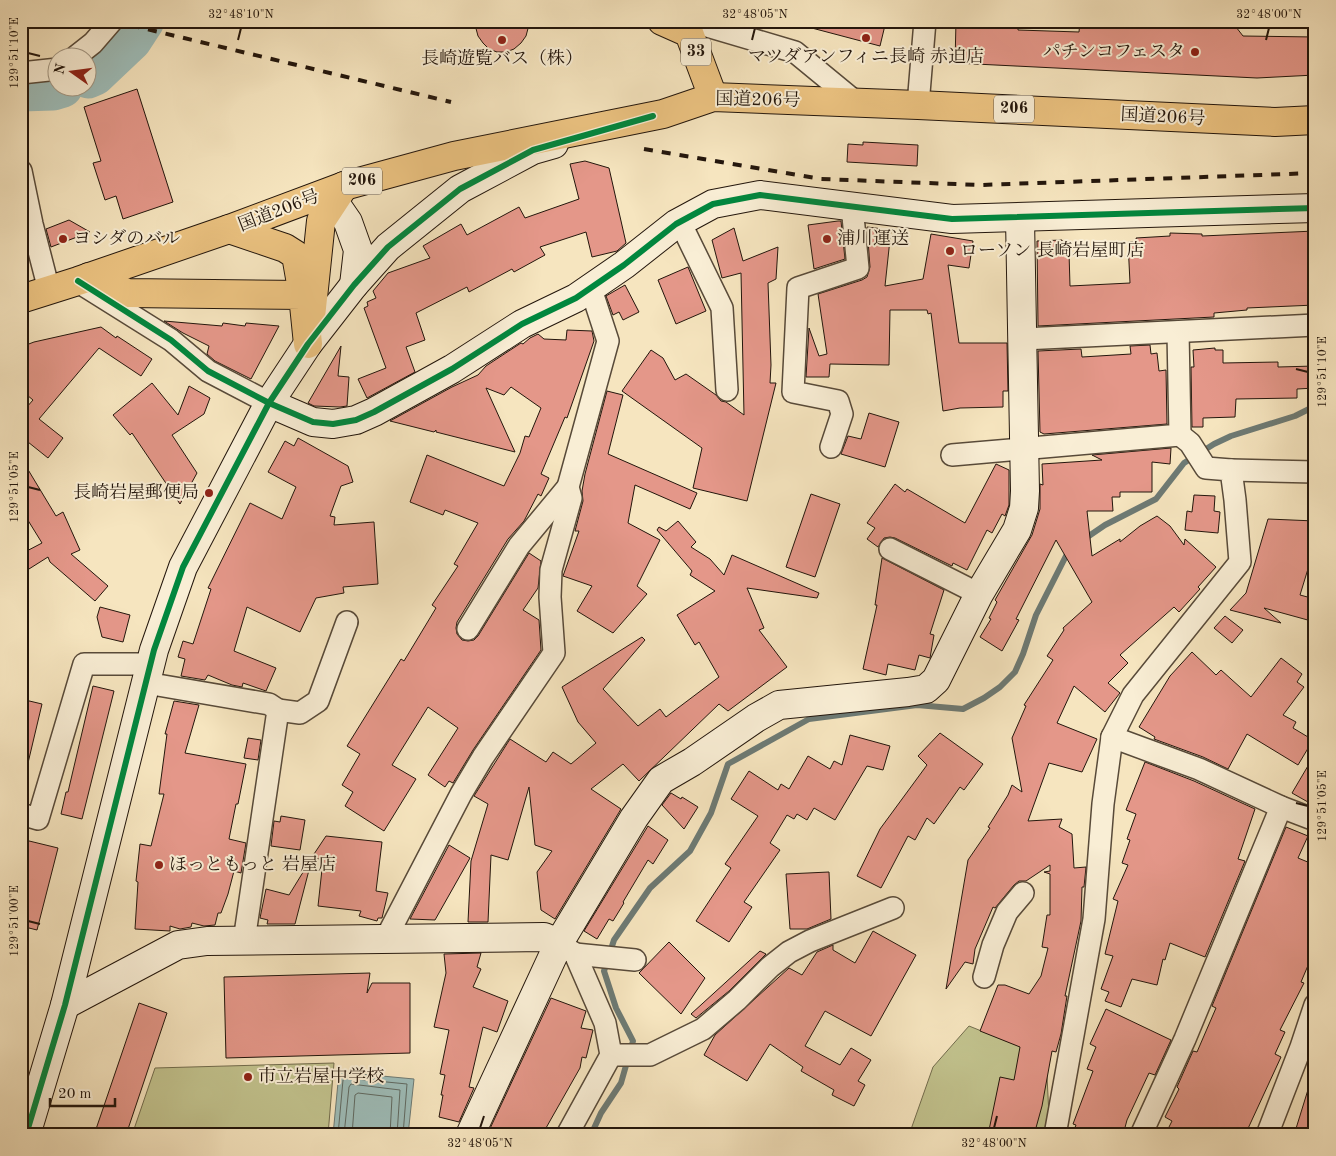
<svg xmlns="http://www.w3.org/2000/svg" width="1336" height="1156" viewBox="0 0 1336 1156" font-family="'Old Standard TT','Noto Serif JP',serif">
<rect width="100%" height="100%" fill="#f6e5bf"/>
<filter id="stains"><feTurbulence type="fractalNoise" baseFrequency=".004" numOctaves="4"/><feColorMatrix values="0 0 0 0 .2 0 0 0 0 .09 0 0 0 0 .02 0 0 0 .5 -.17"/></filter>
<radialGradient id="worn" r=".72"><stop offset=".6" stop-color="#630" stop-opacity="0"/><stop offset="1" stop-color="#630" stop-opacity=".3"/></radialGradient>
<!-- green -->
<g fill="#c2c38e" stroke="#726c4d">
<path d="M969,1026L1046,1057L1050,1135H909L933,1067Z"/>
<path d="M334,1063L328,1135H132L155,1068Z"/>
</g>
<!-- water -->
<path fill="#9ebdb9" stroke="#6d7a74" d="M339,1072L414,1079L408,1135H333Z"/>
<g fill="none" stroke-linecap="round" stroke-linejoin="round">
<!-- shore -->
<g stroke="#606a62" stroke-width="1">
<path d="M338,1135L343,1080L346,1078L407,1084L403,1135"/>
<path d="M344,1135L349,1087L351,1084L400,1090L397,1135"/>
<path d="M352,1135L355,1095L358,1093L392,1097L390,1135"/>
</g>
<!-- stream -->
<g stroke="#6d7a74" stroke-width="6">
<path d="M1083,540L1105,525L1156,499L1184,463L1214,444L1231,436L1295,416L1315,406"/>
<path d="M591,1135L601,1113L621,1083L633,1041L616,1008L604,971L614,940L650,888L690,851L711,813L728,764L809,719L917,705L963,709L984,698L1000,687L1015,672L1023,654L1036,615L1069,550"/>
</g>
<!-- river -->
<g stroke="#9ebdb9" stroke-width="39">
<path d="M88,79L95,76L132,41L145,21"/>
<path d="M21,92L53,91L63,88"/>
</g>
</g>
<!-- building -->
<g fill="#e49789" stroke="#23160c">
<path d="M474,21H530L526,36L521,43L514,49L506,52H497L489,49L483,43L478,36Z"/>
<path d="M809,21H886L880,46L808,27Z"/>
<path d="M956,21H1018V30L1079,32L1080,21H1222V28L1236,27L1243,36L1315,37V75L1257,78L955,63Z"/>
<path d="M137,89L173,202L123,219L116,196L105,200L93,163L101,161L84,107Z"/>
<path d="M863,142L918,145L917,166L847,162L848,144L863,145Z"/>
<path d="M585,161L609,168L626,243L617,251L592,257L586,232L540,247L545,255L514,272L512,269L469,292L467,287L416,313L425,340L406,347L415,372L367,398L358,379L386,368L364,308L368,306L367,302L376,298L373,291L388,273L430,258L423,246L461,224L467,235L519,207L525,218L579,199L570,164Z"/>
<path d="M69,220L90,232L51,247L46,229Z"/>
<path d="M838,221H841L845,259L814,269L808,225Z"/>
<path d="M867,227L891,230L885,286L923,279L931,234L973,241L969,268L948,265L959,343H1007L1008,391H1003V407L960,408L943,411L931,313L928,314L927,310H890L889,365L830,364L829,377H806L809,328L819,356L827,354L818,294L862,280L867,277L870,267Z"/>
<path d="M734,228L743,261L778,247L776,279L768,283L771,365L770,383H776L747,501L693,488L702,448L622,391L651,350L663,358L675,380L686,374L716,395L721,401L726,402L744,415L741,273L722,278L712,240Z"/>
<path d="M1315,231V305L1247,308V310L1214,313V317L1038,326L1037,241L1062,240L1063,253L1069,252L1070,286L1130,283L1128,242H1137L1136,238L1170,236V233L1202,234V236Z"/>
<path d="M23,238L27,256L21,258V239Z"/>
<path d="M688,267L706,311L676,324L658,280Z"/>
<path d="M625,285L639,312L623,320L619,312L613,315L606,296Z"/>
<path d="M164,321L222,326L223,323L245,326L246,323L279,326L251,379L215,361L207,354L209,346L183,333Z"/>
<path d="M101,327L116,338L117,336L152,359L141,376L99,348L39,419L63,438L48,458L23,438L21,440V404L26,408L33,400L21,390V347L34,342Z"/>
<path d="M567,330L592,331L594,341L567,418L565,417L541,474L549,478L541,496L538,494L524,521L508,539L457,622L456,628L457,634L462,640L468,641L474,640L478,636L529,553L541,561L538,588L523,610L539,620L541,650L473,750L453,783L449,781L445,787L428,775L458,728L428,707L392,765L416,779L384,831L345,806L353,792L342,785L360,754L347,746L401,659L404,661L436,608L432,605L458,566L454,564L478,523L445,510L443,515L410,502L427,455L504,486L520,453L525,436L529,437L541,408L511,387L504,395L486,388L515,452L436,432V430L434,432L390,421L452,387L478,375L486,366L521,343L523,344L530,338L538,334L544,339L566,340Z"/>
<path d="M1150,345L1151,354L1157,353L1159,371L1166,370L1167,424L1044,434L1040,432L1038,351L1081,349L1082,357L1131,354L1130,346Z"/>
<path d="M341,346L338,376L349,377L347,406L340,407L314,406L308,403Z"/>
<path d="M1215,348V350H1223V363L1278,362V367L1315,366V388L1297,389V398L1236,399L1235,417L1203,418V427H1192L1191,367H1194L1193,350Z"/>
<path d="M152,383L178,415L189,386L210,398L204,414L172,435L197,473L180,504L132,433L130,435L113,415Z"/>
<path d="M607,391L623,395L608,454L697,493L690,509L635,485L628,523L660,540L637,586L647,594L613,633L577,611L592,586L563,576L579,531H575L583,501L582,491L585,474Z"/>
<path d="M869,413L899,422L885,467L841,454L848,436L861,439Z"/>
<path d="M298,438L348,466L353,482L341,486L330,516L335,517L334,525L374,522L378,584L343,587L344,593L316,598L300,632L247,607L234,651L276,668L266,691L243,683L242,687L232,685L208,675L205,680L181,676L185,659L178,657L183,641L193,644L211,589L208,588L250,503L282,519L296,487L268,472L285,441L294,446Z"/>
<path d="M1171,448L1170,464L1152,462V492H1120V497H1112L1113,511H1087L1092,556L1120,539V542L1140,526L1157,516L1170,526L1184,545L1185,539L1216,567L1198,587L1200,589L1179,612L1174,607L1120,655L1128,663L1108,683L1120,693L1105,712L1074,686L1057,723L1097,739L1082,772L1049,763L1028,821L1062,819L1059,827L1072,834L1074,868L1086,867L1084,887H1082L1081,921L1065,996H1067L1061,1034L1056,1052L1052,1051L1042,1106L1034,1135H988L1000,1077L1014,1080L1020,1047L980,1031L998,985H1005L1029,994L1041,976L1048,948L1042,947L1047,915H1050V874L1044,872L1050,871V865L1026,881H1019L1014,885L995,908L993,907L975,949L973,964L965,962L946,989L968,860L990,828L988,827L1008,795L1012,785L1022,792L1012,738L1026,706L1024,705L1053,660L1047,656L1064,630L1063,628L1092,602L1056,540L1016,619L1019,620L1002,651L980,637L991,619L989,618L997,602L995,600L1032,535L1040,509V484L1043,485L1042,464L1102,460L1092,455Z"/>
<path d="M21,458L56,516L63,512L80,550L71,554L108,586L95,601L50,562L48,557L21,574V554L42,543L21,509Z"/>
<path d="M996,464L1009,470V505L1005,516L1002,514L992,533L987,530L967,570L953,563L952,566L895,538L890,537L884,538L878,547L867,539L875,528L867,523L895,484L905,492L907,489L965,523Z"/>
<path d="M811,494L840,504L815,577L786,567Z"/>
<path d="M1194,495L1215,496L1214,511L1220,512L1218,533L1185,530L1187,511L1192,512Z"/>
<path d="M1268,519L1315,521V552L1311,559L1300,595L1315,599V622L1264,608L1281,623L1230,610L1246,593Z"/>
<path d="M678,521L696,542L691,547L710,559L724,575L732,555L819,593L817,598L747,588L764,628L759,630L787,667L728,711L719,704L639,781L623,764L591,789L621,809L555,919L541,910L537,872L552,851L535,845L529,787L508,860L491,855L488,922H468L471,861L488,804L474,796L510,739L546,762L553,752L571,764L596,743L578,722L562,687L642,637L645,640L603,689L638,726L660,709L666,717L719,677L699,642L695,645L677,615L715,591L690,575L692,571L657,530L659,527L666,531Z"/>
<path d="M882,558L944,590L930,634L934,635L930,658L919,655L915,670L888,664L886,675L863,669L877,605H875Z"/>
<path d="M100,607L130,615L123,642L102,637L97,617Z"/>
<path d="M1225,616L1243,630L1232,643L1214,628Z"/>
<path d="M1192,652L1216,675L1221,670L1251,697L1281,658L1302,674L1297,682L1304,687L1283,715L1296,722L1293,728L1313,740L1298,765L1247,734L1228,769L1203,757L1154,739L1155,737L1139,727L1170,676Z"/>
<path d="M93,686L114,691L82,819L61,814L66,792H68Z"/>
<path d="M21,699L42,704L28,763L21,762Z"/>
<path d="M174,701L199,705L185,753L246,764L238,804H236L229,839L246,843L241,873L234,871L228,894L221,913H218L215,925L204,926L192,923L191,927L180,929L170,926V931L135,929L138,882L136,881L140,844L151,846L164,794H159L167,734H165Z"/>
<path d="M940,733L983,764L964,790L960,787L934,824L927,818L915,840L908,836L881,888L857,876L880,829L927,765L918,756Z"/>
<path d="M850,735L890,746L883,770L867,766L835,820L814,808L807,820L797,814L794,819L787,815L770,843L780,850L744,902L752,907L729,942L696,921L731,868L725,864L758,816L731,799L749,771L778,790L781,784L789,789L808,756L830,769L834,761L842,765Z"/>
<path d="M248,738L261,740L258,760L244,758Z"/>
<path d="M1315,754V806L1292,793Z"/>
<path d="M1145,762L1194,781L1255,809L1238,859L1245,861L1205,957L1170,943L1165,960L1163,959L1157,985L1132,979L1121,1007L1105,1001L1109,992L1101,989L1113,956L1105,954L1118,901L1113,899L1128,865L1122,863L1130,840L1127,839L1136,814L1126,810Z"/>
<path d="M671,793L681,799L682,797L698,807L684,829L662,805Z"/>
<path d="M281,816L305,820L300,850L271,846L274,821L280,822Z"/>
<path d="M648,826L668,840L653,864L648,860L623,902L624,903L613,921L609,919L597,939L584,931Z"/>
<path d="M1286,827L1308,836L1298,858L1315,865V949L1301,982L1304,983L1280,1030L1285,1032L1275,1054L1281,1057L1245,1135H1165L1172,1121L1165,1117L1179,1089L1177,1087L1193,1051L1197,1052L1216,1008L1212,1006Z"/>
<path d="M326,836L382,842L376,891L388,893L382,918H378L377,921L359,916L361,911L318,906L323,860L312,857Z"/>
<path d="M21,839L58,848L37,930L21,926Z"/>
<path d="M449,845L470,858L435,920L410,919Z"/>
<path d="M305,869L309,870L295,924H267L268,920L260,918L266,889L289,895Z"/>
<path d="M829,872L831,919L807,929H790L786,874Z"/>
<path d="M873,931L916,955L871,1036L825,1011L805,1046L840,1065L851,1048L871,1060L858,1081L865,1085L854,1106L832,1095L834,1090L801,1071L803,1067L770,1044L747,1081L704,1055L715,1035L789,968L802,975L817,952L833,945V950L855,963Z"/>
<path d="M669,942L705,978L681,1014L639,973Z"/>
<path d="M760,951L766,954L729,991L696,1018L691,1014Z"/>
<path d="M481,953L477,967L481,969L473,987L508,1001L497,1032L483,1027L469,1087L474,1088L459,1122L439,1117L443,1095H441L445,1075L440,1074L449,1030L434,1027L446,973L444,954Z"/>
<path d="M370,973L367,993L372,983H410V1053L226,1058L224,977Z"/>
<path d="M551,998L586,1011L581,1028L593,1030L586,1058L582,1057L580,1068L542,1135H487Z"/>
<path d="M139,1003L167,1013L126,1135H94Z"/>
<path d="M1106,1009L1171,1040L1155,1075L1149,1073L1127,1120L1123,1135H1072L1076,1125L1073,1124L1093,1071L1087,1069L1096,1047L1090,1044Z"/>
<path d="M1311,1080H1315V1135H1294Z"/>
</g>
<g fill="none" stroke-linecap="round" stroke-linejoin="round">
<!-- street casing -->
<g stroke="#584a39" stroke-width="24">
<g id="street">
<path d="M690,21L795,52L857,103"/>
<path d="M74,58L93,43L112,21"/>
<path d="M21,73L58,69"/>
<path d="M918,105L925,21"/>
<path d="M21,171L32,224L49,290"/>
<path d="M680,222L722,308L727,390"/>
<path d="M80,283L171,340L208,371L269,403"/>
<path d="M1023,339L1315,325"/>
<path d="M831,447L842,414L838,401L793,392L798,288L858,268L852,206"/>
<path d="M952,455L1180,435L1178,332"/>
<path d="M1231,470L1315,472"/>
<path d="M890,549L979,594"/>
<path d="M468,629L519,546L568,487"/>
<path d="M146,683L269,704L278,710L244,941"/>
<path d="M278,710L300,713L318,701L347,622"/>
<path d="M1112,737L1199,769L1281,807L1315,820"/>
<path d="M21,814L38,819L84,664H151"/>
<path d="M385,940L461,794L483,757L554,653L550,597L551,570L571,498L568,487L608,341L591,289"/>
<path d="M559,943L575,954L605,1023L611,1055L567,1135"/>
<path d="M575,954L635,960"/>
<path d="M984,977L993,945L1007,912L1023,893"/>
<path d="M611,1055H650L703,1029L737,1000L770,967L789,952L810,941L893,908"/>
<path d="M1055,1135L1094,919L1103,804L1112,737L1133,695L1240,562L1235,500L1231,470L1206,468L1190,443L1180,435"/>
<path d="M1141,1135L1185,1039L1281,807"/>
<path d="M1267,1135L1301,1047L1315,1005"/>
</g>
</g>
<!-- secondary casing -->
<g stroke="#23160c" stroke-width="30">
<g id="secondary">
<path d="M309,200L337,206L348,222L358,250L354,285"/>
<path d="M269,403L313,422L333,424L356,420L374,412L452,369L522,324L576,298L624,265L676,224L713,204L760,195L952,219L1315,208"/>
<path d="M65,1005L178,945L207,941L544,937L559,943"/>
<path d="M26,1135L65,1005L154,650L183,567L269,403L308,344L354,285L388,247L460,189L533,150L554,144"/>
<path d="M470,1135L559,943L634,818L661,780L692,762L756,718L779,705L908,692L926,689L936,680L979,594L1017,530L1024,508L1025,491L1020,218"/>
</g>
</g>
<!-- primary casing -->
<g stroke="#23160c" stroke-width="30">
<path id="primary" d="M662,21L689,33L713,97"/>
</g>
<!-- highway casing -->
<g stroke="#23160c" stroke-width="30">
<g id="highway">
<path d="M229,229L285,248L296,255L303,295"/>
<path d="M89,277L127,293L303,295L308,344"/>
<path d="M21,299L78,281L229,229L344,186L454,156L663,114L713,97L918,105L1275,122L1315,120"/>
<path d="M311,317L321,221L344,186"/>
</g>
</g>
<!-- street -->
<use href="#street" stroke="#f9eed5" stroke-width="21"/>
<!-- secondary -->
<use href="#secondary" stroke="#f9eed5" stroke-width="28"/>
<!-- primary -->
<use href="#primary" stroke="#ebc280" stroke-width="28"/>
<!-- highway -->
<use href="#highway" stroke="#ebc280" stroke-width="28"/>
<!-- rail -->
<g stroke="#23160c" stroke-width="4" stroke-dasharray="9 9" stroke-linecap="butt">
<path d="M113,21L451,102"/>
<path d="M644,149L821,179L981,185L1315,173"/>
</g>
<!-- cycleway casing -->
<g stroke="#f9eed5" stroke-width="9">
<g id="cycleway">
<path d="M78,281L171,340L208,371L269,403L313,422L333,424L356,420L374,412L452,369L522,324L576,298L624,265L676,224L713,204L760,195L952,219L1315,208"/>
<path d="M26,1135L65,1005L154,650L183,567L269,403L308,344L354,285L388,247L460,189L533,150L653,116"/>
</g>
</g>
<!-- cycleway -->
<use href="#cycleway" stroke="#00873e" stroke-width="6"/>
</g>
<!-- ticks -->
<path fill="none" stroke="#23160c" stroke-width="2" d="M238,40L241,28M752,40L755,28M1266,40L1269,28M28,53L40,56M1296,369L1308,372M28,487L40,490M1296,803L1308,806M28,921L40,924M480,1128L484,1116M994,1128L997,1116"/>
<!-- markers -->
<g fill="#8f2418" stroke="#f9eed5" stroke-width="2">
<circle cx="866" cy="38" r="5"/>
<circle cx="502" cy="40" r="5"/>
<circle cx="1195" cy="52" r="5"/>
<circle cx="63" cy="239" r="5"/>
<circle cx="827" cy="239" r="5"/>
<circle cx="950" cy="251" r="5"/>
<circle cx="209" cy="493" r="5"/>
<circle cx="159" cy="865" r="5"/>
<circle cx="248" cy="1077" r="5"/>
</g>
<g text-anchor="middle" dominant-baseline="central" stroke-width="4" stroke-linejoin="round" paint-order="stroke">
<!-- shield labels -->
<g fill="#f9eed5" stroke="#635748" stroke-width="1">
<rect x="681" y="38.5" width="30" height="27" rx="4"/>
<rect x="994" y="95.5" width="40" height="27" rx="4"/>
<rect x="342" y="167.5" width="40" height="27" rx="4"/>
</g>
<g font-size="16" font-weight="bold" fill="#23160c">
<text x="696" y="52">33</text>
<text x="1014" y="109">206</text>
<text x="362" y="181">206</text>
</g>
<!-- poi labels -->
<g font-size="18" fill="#23160c" stroke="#f9eed5" text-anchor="start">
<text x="1185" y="52" text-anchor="end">パチンコフェスタ</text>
<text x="866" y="57" text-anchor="middle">マツダアンフィニ長崎 赤迫店</text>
<text x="502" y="59" text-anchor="middle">長崎遊覧バス（株）</text>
<text x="73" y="239">ヨシダのバル</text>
<text x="837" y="239">浦川運送</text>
<text x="960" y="251">ローソン 長崎岩屋町店</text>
<text x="199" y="493" text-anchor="end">長崎岩屋郵便局</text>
<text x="169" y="865">ほっともっと 岩屋店</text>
<text x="258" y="1077">市立岩屋中学校</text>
</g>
<!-- street labels -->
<g font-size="18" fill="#23160c" stroke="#f9eed5">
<text transform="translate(758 100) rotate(1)">国道206号</text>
<text transform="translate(1163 117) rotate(3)">国道206号</text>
<text transform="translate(279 211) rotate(-21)">国道206号</text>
</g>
</g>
<!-- margin -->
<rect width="1336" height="1156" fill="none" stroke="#f6e5bf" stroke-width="55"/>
<!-- north arrow -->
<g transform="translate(72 72) rotate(284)"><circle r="24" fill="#f9eed5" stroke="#a39885"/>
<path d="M0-4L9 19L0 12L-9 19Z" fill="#8f2418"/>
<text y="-8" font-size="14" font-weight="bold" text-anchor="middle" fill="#23160c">N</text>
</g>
<!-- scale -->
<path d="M50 1098v8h65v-8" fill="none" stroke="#23160c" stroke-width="2.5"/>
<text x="58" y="1098" font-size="15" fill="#23160c" stroke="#f9eed5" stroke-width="4" paint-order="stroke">20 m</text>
<rect x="28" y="28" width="1280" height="1100" fill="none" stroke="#23160c" stroke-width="2"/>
<g font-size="12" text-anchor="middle" fill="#23160c">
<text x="241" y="18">32°48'10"N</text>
<text x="755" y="18">32°48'05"N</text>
<text x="1269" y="18">32°48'00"N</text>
<text transform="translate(14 53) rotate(-90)" y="4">129°51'10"E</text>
<text transform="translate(1322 372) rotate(-90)" y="4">129°51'10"E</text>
<text transform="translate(14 487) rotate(-90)" y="4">129°51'05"E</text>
<text transform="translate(1322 806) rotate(-90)" y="4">129°51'05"E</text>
<text transform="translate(14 921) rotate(-90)" y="4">129°51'00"E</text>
<text x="480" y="1147">32°48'05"N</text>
<text x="994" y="1147">32°48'00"N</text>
</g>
<rect width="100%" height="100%" filter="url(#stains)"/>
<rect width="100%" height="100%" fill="url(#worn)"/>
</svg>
